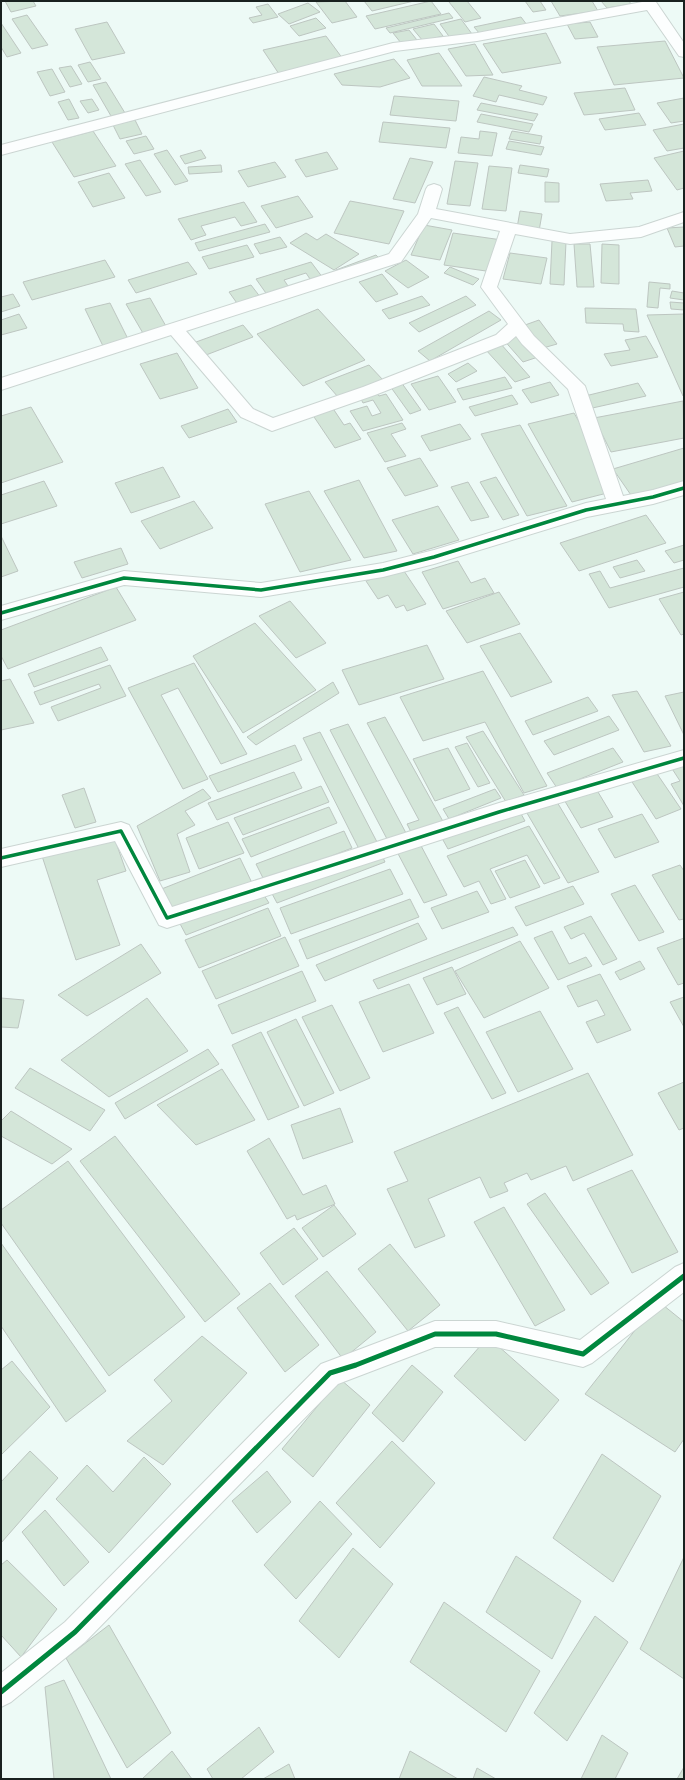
<svg xmlns="http://www.w3.org/2000/svg" width="685" height="1780" viewBox="0 0 685 1780" font-family="Overpass,sans-serif">
<rect width="100%" height="100%" fill="#edfaf6"/>
<!-- building -->
<g fill="#d4e6d9" stroke="#bdc6c1">
<path d="M5,1H33L36,6L11,12Z"/>
<path d="M345,1L357,17L332,23L316,2Z"/>
<path d="M364,1H414L372,11Z"/>
<path d="M431,1L441,14L375,29L366,16Z"/>
<path d="M454,1H467L481,18L465,22L449,2Z"/>
<path d="M525,1H540L546,10L533,12Z"/>
<path d="M551,1H592L598,11L560,16Z"/>
<path d="M601,1H629L631,4L607,8Z"/>
<path d="M308,3L320,12L289,24L278,14Z"/>
<path d="M268,4L278,17L253,23L249,18L262,15L256,7Z"/>
<path d="M449,13L453,18L390,33L386,28Z"/>
<path d="M27,15L48,45L32,49L12,19Z"/>
<path d="M521,17L527,25L480,34L474,27Z"/>
<path d="M316,18L326,28L299,36L290,26Z"/>
<path d="M461,19L472,34L451,39L440,24Z"/>
<path d="M107,22L125,53L92,60L75,29Z"/>
<path d="M590,22L598,37L575,39L567,24Z"/>
<path d="M1,23L21,53L7,57L1,47Z"/>
<path d="M434,24L443,36L423,41L413,29Z"/>
<path d="M409,30L417,40L401,43L393,33Z"/>
<path d="M546,33L561,63L502,73L483,44Z"/>
<path d="M326,36L343,59L279,74L263,50Z"/>
<path d="M665,41L684,78L614,85L597,47Z"/>
<path d="M475,44L493,75L466,76L448,49Z"/>
<path d="M439,53L462,86H422L407,60Z"/>
<path d="M394,59L410,78L380,87L342,85L334,74Z"/>
<path d="M90,62L101,79L88,82L78,65Z"/>
<path d="M71,66L82,84L70,87L59,68Z"/>
<path d="M52,69L65,92L50,96L37,72Z"/>
<path d="M484,77L522,86L519,90L547,97L543,105L499,95L496,102L473,96Z"/>
<path d="M106,82L125,113L111,116L93,85Z"/>
<path d="M625,88L635,110L584,115L574,93Z"/>
<path d="M394,96L459,101L456,121L390,115Z"/>
<path d="M684,98V121L671,123L657,103Z"/>
<path d="M69,99L79,118L68,120L58,102Z"/>
<path d="M92,99L99,110L88,113L80,101Z"/>
<path d="M481,103L538,114L534,121L477,110Z"/>
<path d="M639,113L646,125L605,130L599,119Z"/>
<path d="M481,114L533,124L529,132L477,122Z"/>
<path d="M135,120L142,134L120,139L113,125Z"/>
<path d="M383,122L450,128L446,148L379,142Z"/>
<path d="M684,124V148L667,151L653,130Z"/>
<path d="M93,131L116,166L74,177L52,142Z"/>
<path d="M480,131L497,133L492,156L458,153L461,137L479,139Z"/>
<path d="M512,131L542,136L540,144L509,139Z"/>
<path d="M146,136L154,149L134,154L126,141Z"/>
<path d="M509,141L544,147L541,155L506,149Z"/>
<path d="M167,150L188,181L175,185L154,154Z"/>
<path d="M201,150L206,158L185,164L180,156Z"/>
<path d="M684,151V188L677,190L654,158Z"/>
<path d="M327,152L338,169L306,177L295,160Z"/>
<path d="M410,158L433,162L415,203L393,199Z"/>
<path d="M140,160L161,192L146,196L125,164Z"/>
<path d="M455,161L478,163L470,206L447,204Z"/>
<path d="M275,162L286,177L248,187L238,171Z"/>
<path d="M221,165L222,172L189,174L188,167Z"/>
<path d="M520,165L549,169L547,177L518,173Z"/>
<path d="M489,166L512,168L506,211L482,209Z"/>
<path d="M109,173L125,198L93,207L78,182Z"/>
<path d="M648,180L652,191L630,193L633,199L606,201L600,184Z"/>
<path d="M545,182L559,183V202H545Z"/>
<path d="M298,196L313,217L276,228L261,206Z"/>
<path d="M350,201L404,211L389,244L334,233Z"/>
<path d="M244,202L257,222L241,226L235,217L201,226L206,235L191,240L178,219Z"/>
<path d="M520,211L542,214L539,231L517,228Z"/>
<path d="M265,224L270,232L199,251L195,243Z"/>
<path d="M424,225L452,230L440,260L411,255Z"/>
<path d="M684,227V246L675,247L667,228Z"/>
<path d="M306,233L317,240L326,234L359,254L334,270L290,243Z"/>
<path d="M453,233L502,240L493,272L444,265Z"/>
<path d="M280,237L287,247L260,254L254,244Z"/>
<path d="M552,241L566,242L564,285L550,284Z"/>
<path d="M574,244H590L594,287H577Z"/>
<path d="M602,244L619,245V284L601,283Z"/>
<path d="M247,245L254,257L209,269L202,257Z"/>
<path d="M510,253L547,258L541,284L503,279Z"/>
<path d="M376,255L381,260L341,275L336,270Z"/>
<path d="M105,260L115,277L32,300L23,282Z"/>
<path d="M406,260L429,277L408,288L385,271Z"/>
<path d="M188,262L197,274L136,293L128,280Z"/>
<path d="M311,262L323,278L312,282L306,273L284,280L290,289L268,296L256,279Z"/>
<path d="M450,267L479,279L473,285L444,273Z"/>
<path d="M382,274L398,294L376,302L359,282Z"/>
<path d="M649,282L670,284V289L660,288L658,308L647,307Z"/>
<path d="M251,285L261,298L239,306L229,292Z"/>
<path d="M672,291L684,293V300L670,298Z"/>
<path d="M13,294L20,306L1,312V297Z"/>
<path d="M422,296L430,305L389,319L382,310Z"/>
<path d="M466,296L476,305L419,332L409,323Z"/>
<path d="M150,298L167,328L144,335L126,304Z"/>
<path d="M670,302L684,303V310L671,309Z"/>
<path d="M110,303L128,339L103,346L85,309Z"/>
<path d="M585,308L636,309L639,332L624,331L623,324L586,323Z"/>
<path d="M318,309L365,360L303,386L257,334Z"/>
<path d="M489,311L501,320L430,361L418,351Z"/>
<path d="M19,314L27,328L1,335V320Z"/>
<path d="M684,314V396H683L647,315Z"/>
<path d="M539,320L557,344L543,348L525,325Z"/>
<path d="M243,325L253,337L206,355L196,342Z"/>
<path d="M517,333L538,357L523,362L502,338Z"/>
<path d="M646,336L658,357L611,366L604,354L630,350L625,340Z"/>
<path d="M500,343L530,377L515,382L485,349Z"/>
<path d="M177,353L198,388L160,399L140,364Z"/>
<path d="M468,363L477,371L456,382L448,374Z"/>
<path d="M369,365L383,380L338,397L325,382Z"/>
<path d="M438,376L456,402L429,410L411,384Z"/>
<path d="M505,377L512,388L463,400L457,389Z"/>
<path d="M401,382L421,410L410,414L390,386Z"/>
<path d="M550,382L559,395L531,403L522,390Z"/>
<path d="M638,383L646,396L588,409L581,397Z"/>
<path d="M376,392L379,396L386,394L403,420L363,431L350,411L367,406L372,416L381,413L373,400L363,403L360,397Z"/>
<path d="M512,395L518,404L475,416L469,407Z"/>
<path d="M683,401L684,438L611,452L594,418Z"/>
<path d="M330,404L344,425L350,423L361,439L335,448L310,411Z"/>
<path d="M31,407L63,462L1,483V416Z"/>
<path d="M228,409L237,422L189,438L181,426Z"/>
<path d="M574,413L619,490L572,502L528,424Z"/>
<path d="M402,423L406,429L391,434L406,456L385,462L367,433Z"/>
<path d="M460,424L471,439L430,451L421,436Z"/>
<path d="M520,425L567,506L527,516L481,434Z"/>
<path d="M684,448V482L633,498L613,469Z"/>
<path d="M420,458L438,486L405,496L387,468Z"/>
<path d="M163,467L180,497L131,513L115,483Z"/>
<path d="M496,477L519,515L503,520L480,482Z"/>
<path d="M359,480L397,551L364,558L324,491Z"/>
<path d="M44,481L57,506L1,524V495Z"/>
<path d="M468,482L489,517L471,521L451,487Z"/>
<path d="M309,491L351,560L300,572L265,504Z"/>
<path d="M194,501L213,528L160,549L141,521Z"/>
<path d="M438,506L459,540L413,554L392,520Z"/>
<path d="M646,515L666,543L579,571L560,543Z"/>
<path d="M1,536L18,571L1,577Z"/>
<path d="M684,545V560L674,563L665,551Z"/>
<path d="M121,548L128,564L82,578L74,562Z"/>
<path d="M637,560L645,571L620,578L613,567Z"/>
<path d="M458,561L471,583L485,578L494,593L443,609L422,572Z"/>
<path d="M402,568L426,604L407,611L404,605L396,608L388,595L378,599L366,581Z"/>
<path d="M684,568V587L609,608L589,574L600,571L610,588Z"/>
<path d="M116,587L136,620L8,669L1,656V630Z"/>
<path d="M499,592L520,624L467,643L446,611Z"/>
<path d="M684,592V634L681,635L659,599Z"/>
<path d="M290,601L326,643L296,658L259,616Z"/>
<path d="M255,623L316,690L243,733L193,656Z"/>
<path d="M520,633L552,682L511,697L480,646Z"/>
<path d="M427,645L444,679L359,705L342,670Z"/>
<path d="M101,647L108,660L34,687L28,674Z"/>
<path d="M194,663L247,754L221,764L178,688L161,695L208,779L183,789L128,688Z"/>
<path d="M110,665L126,696L58,721L51,707L101,688L99,684L40,705L34,692Z"/>
<path d="M483,671L547,786L524,793L485,722L423,741L400,697Z"/>
<path d="M10,679L34,723L1,730V681Z"/>
<path d="M333,682L339,693L256,745L247,737Z"/>
<path d="M637,691L671,746L644,752L612,695Z"/>
<path d="M684,692V735L665,696Z"/>
<path d="M588,697L598,711L533,735L525,721Z"/>
<path d="M609,716L619,730L554,755L544,741Z"/>
<path d="M385,717L445,825L413,836L407,824L419,820L367,723Z"/>
<path d="M348,724L406,833L387,839L330,730Z"/>
<path d="M483,731L524,795L506,802L466,737Z"/>
<path d="M320,732L377,842L359,849L303,738Z"/>
<path d="M467,743L490,783L478,787L455,747Z"/>
<path d="M295,745L302,760L218,792L209,776Z"/>
<path d="M448,748L470,789L435,801L413,759Z"/>
<path d="M613,748L623,762L557,788L547,773Z"/>
<path d="M684,759V806L671,784L680,781L669,764Z"/>
<path d="M649,762L681,809L656,819L625,771Z"/>
<path d="M294,772L302,788L217,820L208,803Z"/>
<path d="M321,786L329,802L243,835L234,818Z"/>
<path d="M595,787L613,817L581,828L563,798Z"/>
<path d="M84,788L96,822L75,828L62,795Z"/>
<path d="M203,789L211,798L185,811L195,825L177,834L190,872L160,881L137,826Z"/>
<path d="M495,789L501,798L449,819L443,809Z"/>
<path d="M554,797L599,872L568,883L524,808Z"/>
<path d="M515,803L525,821L448,849L438,831Z"/>
<path d="M329,807L337,823L251,857L242,839Z"/>
<path d="M642,814L659,842L615,858L598,829Z"/>
<path d="M228,822L244,853L199,869L186,838Z"/>
<path d="M529,826L560,878L544,884L527,855L490,869L506,899L491,904L479,881L464,887L447,856Z"/>
<path d="M344,831L352,848L265,882L256,864Z"/>
<path d="M113,834L126,871L97,880L120,945L76,960L42,856Z"/>
<path d="M418,840L447,895L424,903L395,848Z"/>
<path d="M378,847L385,862L277,903L269,888Z"/>
<path d="M240,858L253,885L172,916L159,890Z"/>
<path d="M525,860L540,887L510,898L495,871Z"/>
<path d="M680,865L684,871V919L679,920L652,875Z"/>
<path d="M390,869L403,894L291,934L280,908Z"/>
<path d="M635,885L664,932L639,941L611,894Z"/>
<path d="M573,886L584,904L526,926L515,907Z"/>
<path d="M477,891L489,912L442,929L431,908Z"/>
<path d="M262,892L269,903L186,935L178,920Z"/>
<path d="M410,899L419,917L307,959L299,940Z"/>
<path d="M268,908L281,936L199,968L185,940Z"/>
<path d="M591,916L617,959L603,965L584,933L571,939L564,927Z"/>
<path d="M418,923L427,939L325,981L316,965Z"/>
<path d="M513,927L518,935L378,989L373,980Z"/>
<path d="M552,931L569,964L586,957L592,966L558,980L534,938Z"/>
<path d="M285,937L299,966L216,999L202,971Z"/>
<path d="M684,938V983L678,985L657,948Z"/>
<path d="M520,941L549,988L484,1018L455,971Z"/>
<path d="M141,944L161,973L87,1016L58,995Z"/>
<path d="M640,961L645,969L620,980L615,972Z"/>
<path d="M452,967L466,994L437,1005L423,978Z"/>
<path d="M302,971L316,1001L232,1034L218,1005Z"/>
<path d="M600,974L631,1030L597,1043L586,1022L605,1015L597,1000L578,1007L567,986Z"/>
<path d="M409,984L434,1033L383,1052L359,1002Z"/>
<path d="M684,997V1027L670,1002Z"/>
<path d="M1,998L24,1000L18,1028L1,1027Z"/>
<path d="M147,998L188,1051L109,1097L61,1060Z"/>
<path d="M332,1005L370,1078L340,1091L302,1017Z"/>
<path d="M458,1007L506,1093L492,1099L444,1013Z"/>
<path d="M540,1011L573,1069L518,1092L486,1032Z"/>
<path d="M296,1019L334,1093L304,1106L267,1032Z"/>
<path d="M261,1032L299,1107L268,1120L232,1045Z"/>
<path d="M208,1049L219,1064L125,1119L115,1103Z"/>
<path d="M30,1068L105,1110L90,1131L15,1088Z"/>
<path d="M222,1069L255,1120L196,1145L157,1105Z"/>
<path d="M588,1073L633,1155L573,1181L566,1166L531,1180L527,1173L504,1183L508,1191L490,1198L480,1177L428,1199L445,1236L415,1248L387,1189L408,1181L394,1152Z"/>
<path d="M684,1082V1128L679,1130L658,1093Z"/>
<path d="M340,1108L353,1142L303,1159L291,1125Z"/>
<path d="M11,1111L72,1149L52,1164L1,1136V1121Z"/>
<path d="M115,1136L240,1294L205,1322L80,1161Z"/>
<path d="M269,1138L303,1195L326,1185L335,1204L297,1220L295,1215L287,1219L247,1151Z"/>
<path d="M68,1161L185,1317L109,1376L1,1223V1210Z"/>
<path d="M632,1170L678,1252L632,1273L587,1189Z"/>
<path d="M545,1193L609,1283L591,1295L527,1204Z"/>
<path d="M334,1205L356,1234L323,1257L302,1228Z"/>
<path d="M504,1207L565,1310L535,1326L474,1222Z"/>
<path d="M294,1228L318,1259L283,1285L260,1253Z"/>
<path d="M1,1243L106,1391L66,1422L1,1326Z"/>
<path d="M390,1244L440,1305L408,1331L358,1269Z"/>
<path d="M327,1271L376,1332L343,1359L295,1296Z"/>
<path d="M270,1283L319,1345L285,1372L237,1308Z"/>
<path d="M658,1301L684,1322V1439L675,1452L585,1394Z"/>
<path d="M202,1336L247,1373L163,1465L127,1441L172,1401L154,1380Z"/>
<path d="M488,1337L559,1400L525,1441L454,1376Z"/>
<path d="M12,1361L50,1407L1,1455V1370Z"/>
<path d="M412,1365L443,1392L403,1442L372,1413Z"/>
<path d="M340,1379L370,1405L313,1477L282,1449Z"/>
<path d="M392,1441L435,1483L380,1548L336,1503Z"/>
<path d="M30,1451L58,1478L1,1543V1482Z"/>
<path d="M602,1454L661,1496L613,1582L553,1538Z"/>
<path d="M144,1457L171,1484L109,1553L56,1499L87,1465L113,1492Z"/>
<path d="M267,1471L291,1502L257,1533L232,1501Z"/>
<path d="M320,1501L352,1534L296,1599L264,1565Z"/>
<path d="M45,1510L89,1562L64,1586L22,1532Z"/>
<path d="M353,1548L393,1584L339,1658L299,1621Z"/>
<path d="M516,1556L581,1601L552,1659L486,1612Z"/>
<path d="M684,1557V1679L640,1649Z"/>
<path d="M7,1560L57,1609L21,1657L1,1635V1565Z"/>
<path d="M444,1602L540,1671L506,1732L410,1662Z"/>
<path d="M595,1616L628,1642L567,1741L534,1713Z"/>
<path d="M109,1625L171,1733L127,1768L66,1658Z"/>
<path d="M64,1680L111,1779H54L45,1687Z"/>
<path d="M259,1727L274,1752L241,1779H213L207,1769Z"/>
<path d="M602,1735L628,1753L615,1779H581Z"/>
<path d="M172,1751L192,1779H142Z"/>
<path d="M410,1751L458,1779H399Z"/>
<path d="M289,1764L295,1779H263Z"/>
<path d="M684,1767V1779H677Z"/>
<path d="M477,1768L496,1779H473Z"/>
</g>
<g fill="none" stroke-linecap="round" stroke-linejoin="round">
<!-- minor casing -->
<g stroke="#cbd5d2" stroke-width="2">
<g id="minor">
<path d="M641,1L656,2L684,43V57L679,56L647,10L477,41L395,51L1,155V145L393,43L477,33L642,2Z"/>
<path d="M434,184L440,186L442,189L436,209L570,234L639,227L684,212V222L641,237L570,244L515,234L497,287L534,336L585,386L623,496L653,490L684,481V495L653,504L587,517L434,564L383,577L261,597L124,585L1,620V606L124,571L261,583L383,563L434,550L586,503L606,499L568,389L522,344L516,336L508,343L375,395L272,431L241,417L171,335L1,390V378L389,254L418,214L426,189L428,186ZM431,218L500,231L481,287L508,324L496,335L363,387L273,418L253,409L186,331L401,262Z"/>
<path d="M684,750V766L499,821L167,928L159,925L115,841L1,867V849L121,822L129,825L172,907L499,803Z"/>
<path d="M684,1263V1292L592,1363L583,1367L496,1347H435L338,1384L85,1642L11,1702L1,1707V1673L65,1622L321,1364L435,1321H496L580,1340L675,1267Z"/>
</g>
</g>
<!-- minor -->
<use href="#minor" fill="#fcfefe" fill-rule="evenodd"/>
<!-- cycleway-far1 casing -->
<g stroke="#fff" stroke-width="6">
<g id="cycleway-far1">
<path d="M1,613L124,578L261,590L383,570L434,557L586,510L653,497L684,488"/>
<path d="M1,858L121,831L167,918L499,812L684,758"/>
</g>
</g>
<!-- cycleway casing -->
<g stroke="#fff" stroke-width="8">
<path id="cycleway" d="M1,1692L75,1632L330,1373L356,1365L435,1334H496L583,1354L684,1276"/>
</g>
<!-- cycleway-far1 -->
<use href="#cycleway-far1" stroke="#00873e" stroke-width="3.5"/>
<!-- cycleway -->
<use href="#cycleway" stroke="#00873e" stroke-width="5"/>
</g>
<!-- border -->
<rect width="685" height="1780" fill="none" stroke="#19211f" stroke-width="4"/>
</svg>
